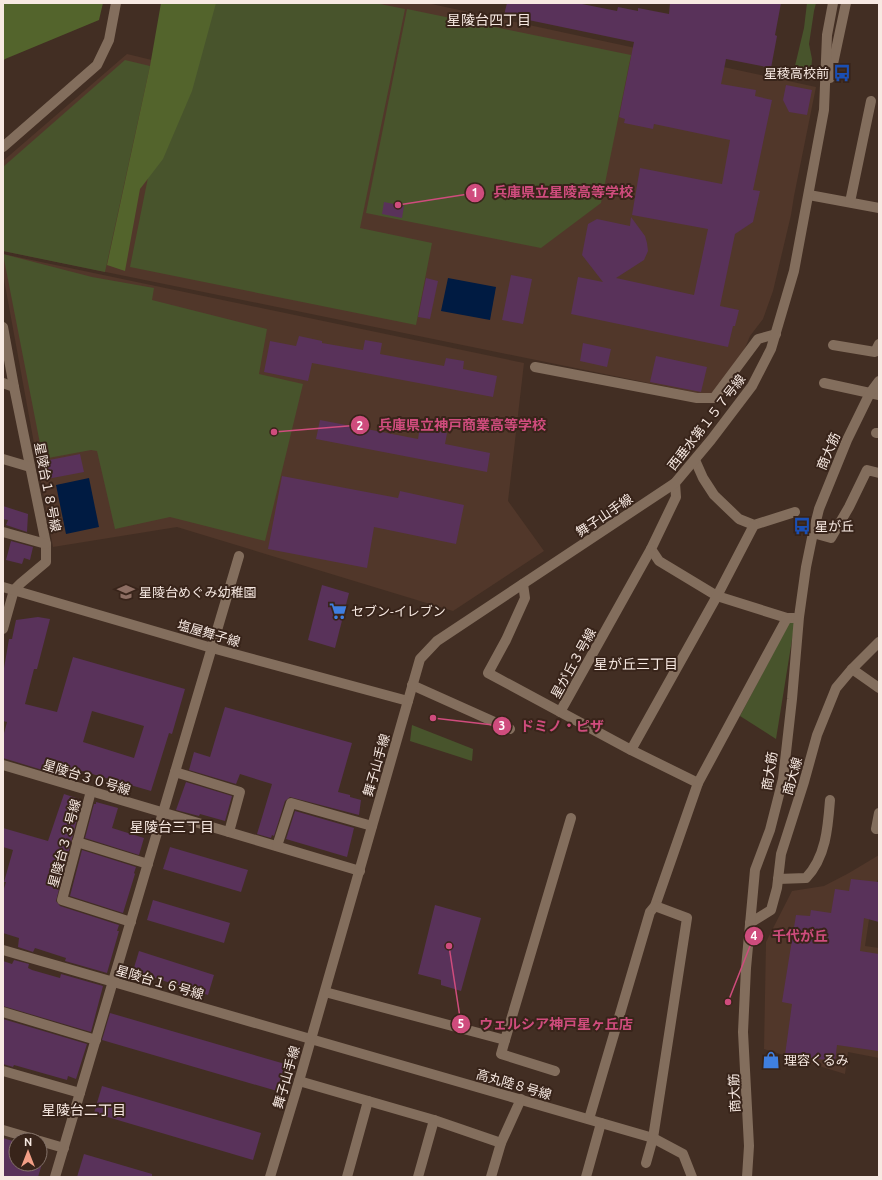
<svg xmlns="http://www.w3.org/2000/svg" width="882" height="1180" viewBox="0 0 882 1180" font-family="Ubuntu,'Noto Sans JP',sans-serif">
<rect width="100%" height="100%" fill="#422e23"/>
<!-- built -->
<g fill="#51372a">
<path d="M200,3H427L816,87L794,196L791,215L773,291L763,319L750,336L743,353L712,396L3,251V161L127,54L160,62Z"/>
<path d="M3,254L524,363L508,501L544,551L453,611L177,527L53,547L3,274Z"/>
<path d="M879,855V878L874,886L865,946L879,948V1058L848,1052L845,1074L764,1049L766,942L792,891L824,886L849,873Z"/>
</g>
<!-- green -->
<g fill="#48542c">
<path d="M213,3H375L405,9L360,228L432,243L416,325L130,267L172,58Z"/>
<path d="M807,3H816L814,11L809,44L812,59L811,74L794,70L804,28Z"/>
<path d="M407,9L631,55L601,203L541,248L366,213Z"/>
<path d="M125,60L150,66L105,272L3,251V167Z"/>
<path d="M3,254L92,277L154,288L152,300L267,329L259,374L303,384L265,541L170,517L115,529L97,451L91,450L43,459Z"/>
<path d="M790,621H795L776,739L740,716Z"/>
<path d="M412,725L473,749L472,761L410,741Z"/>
</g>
<!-- forest -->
<g fill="#53642c">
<path d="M3,3H103L99,20L5,59L3,61Z"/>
<path d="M161,3H216L192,91L163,159L140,189L125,271L107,265L150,66Z"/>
</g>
<!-- water -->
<g fill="#001b42">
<path d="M448,278L496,287L490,320L441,311Z"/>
<path d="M89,478L99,527L66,534L56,485Z"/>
</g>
<!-- building -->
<g fill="#59325a" fill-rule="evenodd">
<path d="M507,3H577L617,11L618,7L638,11V8L669,14L670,3H781L775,35L777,36L771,68L726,59L721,84L756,90L755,96L772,100L753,190L760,191L753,222L735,234L720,306L739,310L735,326H733L728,347L571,314L578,277L603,282L582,255L588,224L597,219L630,226L631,217L645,236L647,243L648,251L644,260L616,278L694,295L708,229L632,215L640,168L722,184L730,140L654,124L653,129L624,123L625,119L619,117L634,42L504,15Z"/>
<path d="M786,85L812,90L807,115L789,112L783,100Z"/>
<path d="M384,202L404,206L402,218L382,214Z"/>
<path d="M511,275L532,279L523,324L502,320Z"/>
<path d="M426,278L438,281L430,319L418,317Z"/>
<path d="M299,336L322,341V343L363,350L365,340L382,343L380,354L444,366L446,358L464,361L463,369L497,376L493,397L312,363L308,381L264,372L270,341L296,346Z"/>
<path d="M583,343L611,349L607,367L580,361Z"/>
<path d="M656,356L707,367L701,392L650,382Z"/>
<path d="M320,420L418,439L420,427L447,433L445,444L490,453L487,472L316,439Z"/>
<path d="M80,454L84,472L47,479L44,461Z"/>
<path d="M282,476L398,498L400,491L464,505L456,544L374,527L367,568L268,549Z"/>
<path d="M3,506L28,514L27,532L6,525L8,520L3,519Z"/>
<path d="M11,541L33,547L30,560L24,558L22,564L6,560Z"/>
<path d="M322,585L349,593L335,648L308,640Z"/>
<path d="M38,617L50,619L37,669H34L25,704L57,712L73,657L185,689L172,734L169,733L151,791L75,769L72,779L3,758V737L7,722L3,721V674L9,639H12L16,620ZM92,711L144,726L134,758L83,742Z"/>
<path d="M225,707L352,743L338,792L350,795V797L361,800L359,815L290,797L285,801L274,836L272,835L271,838L257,834L272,784L240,774L236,784L189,770L194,752L210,757Z"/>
<path d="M186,782L232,796L225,821L200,814L199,816L176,810Z"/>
<path d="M64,794L82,800L56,901L60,906L119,925L117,931H119L107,973L65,961L66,958L35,948L33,952L18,947L19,938L3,933V892L6,882H4L13,850L3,847V828L48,841Z"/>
<path d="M96,802L118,808L112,828L144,838L139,855L85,838L94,804H96Z"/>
<path d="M295,811L354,828L347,857L286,839Z"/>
<path d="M170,847L248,870L241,892L163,869Z"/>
<path d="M82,850L136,867L134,873L135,874L123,913L70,896Z"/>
<path d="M851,879L879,882V922L864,918L860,951L879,954V1042L878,1051L837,1045L835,1061L785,1055L792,1004L782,1002L796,915L810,916L811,910L831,913L835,889L849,891Z"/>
<path d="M153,900L230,923L224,943L147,920Z"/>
<path d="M435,905L481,918L461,991L441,985V980L418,974Z"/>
<path d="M139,951L214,975L208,995L133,971Z"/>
<path d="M14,960L29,964L28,968L32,970L60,978L61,974L103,986L91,1032L3,1006V961L12,964Z"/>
<path d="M110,1013L285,1064L277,1091L102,1040Z"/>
<path d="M3,1019L87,1044L76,1079L68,1076L67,1080L14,1065L13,1067L3,1064Z"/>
<path d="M102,1086L261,1133L253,1160L94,1113Z"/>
<path d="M3,1138L16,1142V1164H42L38,1177H3Z"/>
<path d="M84,1154L152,1174V1177H77Z"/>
</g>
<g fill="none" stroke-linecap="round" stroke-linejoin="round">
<!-- minor -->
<g stroke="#836e5d" stroke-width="10">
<path d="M830,78L846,3"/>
<path d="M3,147L97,65L109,40L116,3"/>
<path d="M809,195L879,208"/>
<path d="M850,202L871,101"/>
<path d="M3,327L14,387"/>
<path d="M833,345L875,352L879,344"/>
<path d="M535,367L697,398H714L758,339L776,334"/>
<path d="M3,383L14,387L46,544V562L21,583L14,590L3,629"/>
<path d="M824,383L879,395"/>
<path d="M876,433H879"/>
<path d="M3,459L30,467"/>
<path d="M695,460L703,478L714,495L739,519L754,525L795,512"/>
<path d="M675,483L676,497L651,549L659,561L717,596L787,618H794"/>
<path d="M3,532L46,544"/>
<path d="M813,533L831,538L849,507L867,470L879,473"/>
<path d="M523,584L525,598L506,640L488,673L631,750L698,783"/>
<path d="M3,587L212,648L408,701"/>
<path d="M852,669L879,688"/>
<path d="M412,685L510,729"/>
<path d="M560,712L651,549"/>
<path d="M631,750L717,596L754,525"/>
<path d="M3,765L360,871"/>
<path d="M175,772L240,792L229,832"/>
<path d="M91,791L62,900L131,922"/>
<path d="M876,829L879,813"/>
<path d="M77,842L148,864"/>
<path d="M277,846L291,803L372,826"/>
<path d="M778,879L806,878C826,857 828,827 830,800"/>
<path d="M750,923L771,910L777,888L781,854L804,782L817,735L836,688L852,669L879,642"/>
<path d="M3,950L653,1138L683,1154L692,1177"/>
<path d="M325,992L505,1040L571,818"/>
<path d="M3,1012L96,1040"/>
<path d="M505,1040L501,1054L555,1071"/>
<path d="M3,1071L80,1093"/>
<path d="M299,1081L434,1120L501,1143"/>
<path d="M589,1119L650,912L655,906L698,783L787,618"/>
<path d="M3,1130L37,1140"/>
<path d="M40,1141L64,1148"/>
<path d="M646,1163L653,1138L687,918L655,906"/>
<path d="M55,1177L239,556"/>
<path d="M270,1177L299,1081L420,659L437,641L675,483L711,440L752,386L771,349L794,271L824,110L827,35L833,3"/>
<path d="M347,1177L368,1101"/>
<path d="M418,1177L434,1120"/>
<path d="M491,1177L501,1143L521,1099"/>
<path d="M586,1177L601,1123"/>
<path d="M747,1177L749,1146L743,1032L746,968L755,870L770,830L783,779L792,699L799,617L806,567L813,533L819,509L847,440L870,393L879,381"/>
</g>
</g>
<!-- icons -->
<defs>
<g id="bus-bare" transform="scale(1.38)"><path d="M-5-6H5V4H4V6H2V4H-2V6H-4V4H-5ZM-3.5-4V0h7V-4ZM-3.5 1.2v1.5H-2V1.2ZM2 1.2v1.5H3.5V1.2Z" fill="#1a4fb4" stroke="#38241a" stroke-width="2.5" paint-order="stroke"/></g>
<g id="school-bare" transform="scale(1.38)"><path d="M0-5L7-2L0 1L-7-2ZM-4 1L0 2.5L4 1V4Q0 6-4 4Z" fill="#8d6e63" stroke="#38241a" stroke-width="2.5" paint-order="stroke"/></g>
<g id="supermarket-bare" transform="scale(1.38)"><path d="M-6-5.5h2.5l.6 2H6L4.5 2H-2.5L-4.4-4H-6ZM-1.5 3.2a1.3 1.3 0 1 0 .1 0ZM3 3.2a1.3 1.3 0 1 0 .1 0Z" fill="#3f7fe0" stroke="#38241a" stroke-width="2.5" paint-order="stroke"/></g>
<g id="shop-bare" transform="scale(1.38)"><path d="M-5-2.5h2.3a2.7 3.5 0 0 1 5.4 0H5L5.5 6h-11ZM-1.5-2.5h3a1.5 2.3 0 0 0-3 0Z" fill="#3f7fe0" stroke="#38241a" stroke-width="2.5" paint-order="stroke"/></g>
</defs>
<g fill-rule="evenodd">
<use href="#bus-bare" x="842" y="73"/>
<use href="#bus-bare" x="802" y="526"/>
<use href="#school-bare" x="126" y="592"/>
<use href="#supermarket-bare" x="338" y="611"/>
<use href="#shop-bare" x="771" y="1060"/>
</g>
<g text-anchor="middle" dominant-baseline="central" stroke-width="4" stroke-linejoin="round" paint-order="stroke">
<!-- poi labels -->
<g font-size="13" fill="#f7e9e2" stroke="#38241a" text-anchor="start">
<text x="829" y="73" text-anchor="end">星稜高校前</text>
<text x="815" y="526">星が丘</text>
<text x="139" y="592">星陵台めぐみ幼稚園</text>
<text x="351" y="611">セブン-イレブン</text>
<text x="784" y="1060">理容くるみ</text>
</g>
<!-- street labels -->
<g font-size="13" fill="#f7e9e2" stroke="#38241a">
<text transform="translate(706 422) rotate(-52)">西垂水第１５７号線</text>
<text transform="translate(828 451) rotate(-67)">商大筋</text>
<text transform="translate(48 487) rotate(79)">星陵台１８号線</text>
<text transform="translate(604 515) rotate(-34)">舞子山手線</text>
<text transform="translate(209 633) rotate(16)">塩屋舞子線</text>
<text transform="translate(573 663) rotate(-61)">星が丘３号線</text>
<text transform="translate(376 765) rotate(-74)">舞子山手線</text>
<text transform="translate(769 771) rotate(-81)">商大筋</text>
<text transform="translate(792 776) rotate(-74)">商大線</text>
<text transform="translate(87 777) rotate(17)">星陵台３０号線</text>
<text transform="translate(64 843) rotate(-75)">星陵台３３号線</text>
<text transform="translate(160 982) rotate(16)">星陵台１６号線</text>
<text transform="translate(286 1077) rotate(-74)">舞子山手線</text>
<text transform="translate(514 1084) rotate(16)">高丸陸８号線</text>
<text transform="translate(734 1093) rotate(-93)">商大筋</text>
</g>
<!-- neighbourhood labels -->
<g font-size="14" fill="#f7e9e2" stroke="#38241a">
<text x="489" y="20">星陵台四丁目</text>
<text x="636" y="664">星が丘三丁目</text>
<text x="172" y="827">星陵台三丁目</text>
<text x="84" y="1110">星陵台二丁目</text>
</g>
</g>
<!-- callouts -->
<path fill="none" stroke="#cf4c7d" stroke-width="1.5" d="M398 205L475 193M274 432L360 425M433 718L502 726M728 1002L754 936M449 946L461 1024"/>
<g fill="#cf4c7d" stroke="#38241a" stroke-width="1.5">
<circle cx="398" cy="205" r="4"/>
<circle cx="274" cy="432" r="4"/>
<circle cx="433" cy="718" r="4"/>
<circle cx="728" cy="1002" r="4"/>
<circle cx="449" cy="946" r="4"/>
<circle cx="475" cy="193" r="10"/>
<circle cx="360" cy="425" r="10"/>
<circle cx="502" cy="726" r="10"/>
<circle cx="754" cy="936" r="10"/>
<circle cx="461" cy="1024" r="10"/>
</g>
<g font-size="12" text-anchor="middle" font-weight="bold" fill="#fff">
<text x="475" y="197">1</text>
<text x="360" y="430">2</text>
<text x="502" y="730">3</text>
<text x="754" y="940">4</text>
<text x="461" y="1028">5</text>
</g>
<g font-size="14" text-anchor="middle" font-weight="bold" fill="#cf4c7d" stroke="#38241a" stroke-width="4" stroke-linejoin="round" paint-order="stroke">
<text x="563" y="197">兵庫県立星陵高等学校</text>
<text x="462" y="430">兵庫県立神戸商業高等学校</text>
<text x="562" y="731">ドミノ・ピザ</text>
<text x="800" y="941">千代が丘</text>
<text x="556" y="1029">ウェルシア神戸星ヶ丘店</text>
</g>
<!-- border -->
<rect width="882" height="1180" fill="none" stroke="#f7e9e2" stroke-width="8"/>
<!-- north arrow -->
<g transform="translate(28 1152)"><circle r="19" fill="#38241a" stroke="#84736a"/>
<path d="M0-3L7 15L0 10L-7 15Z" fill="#f39f86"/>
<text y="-6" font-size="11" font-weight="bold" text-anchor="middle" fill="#f7e9e2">N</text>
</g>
</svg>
